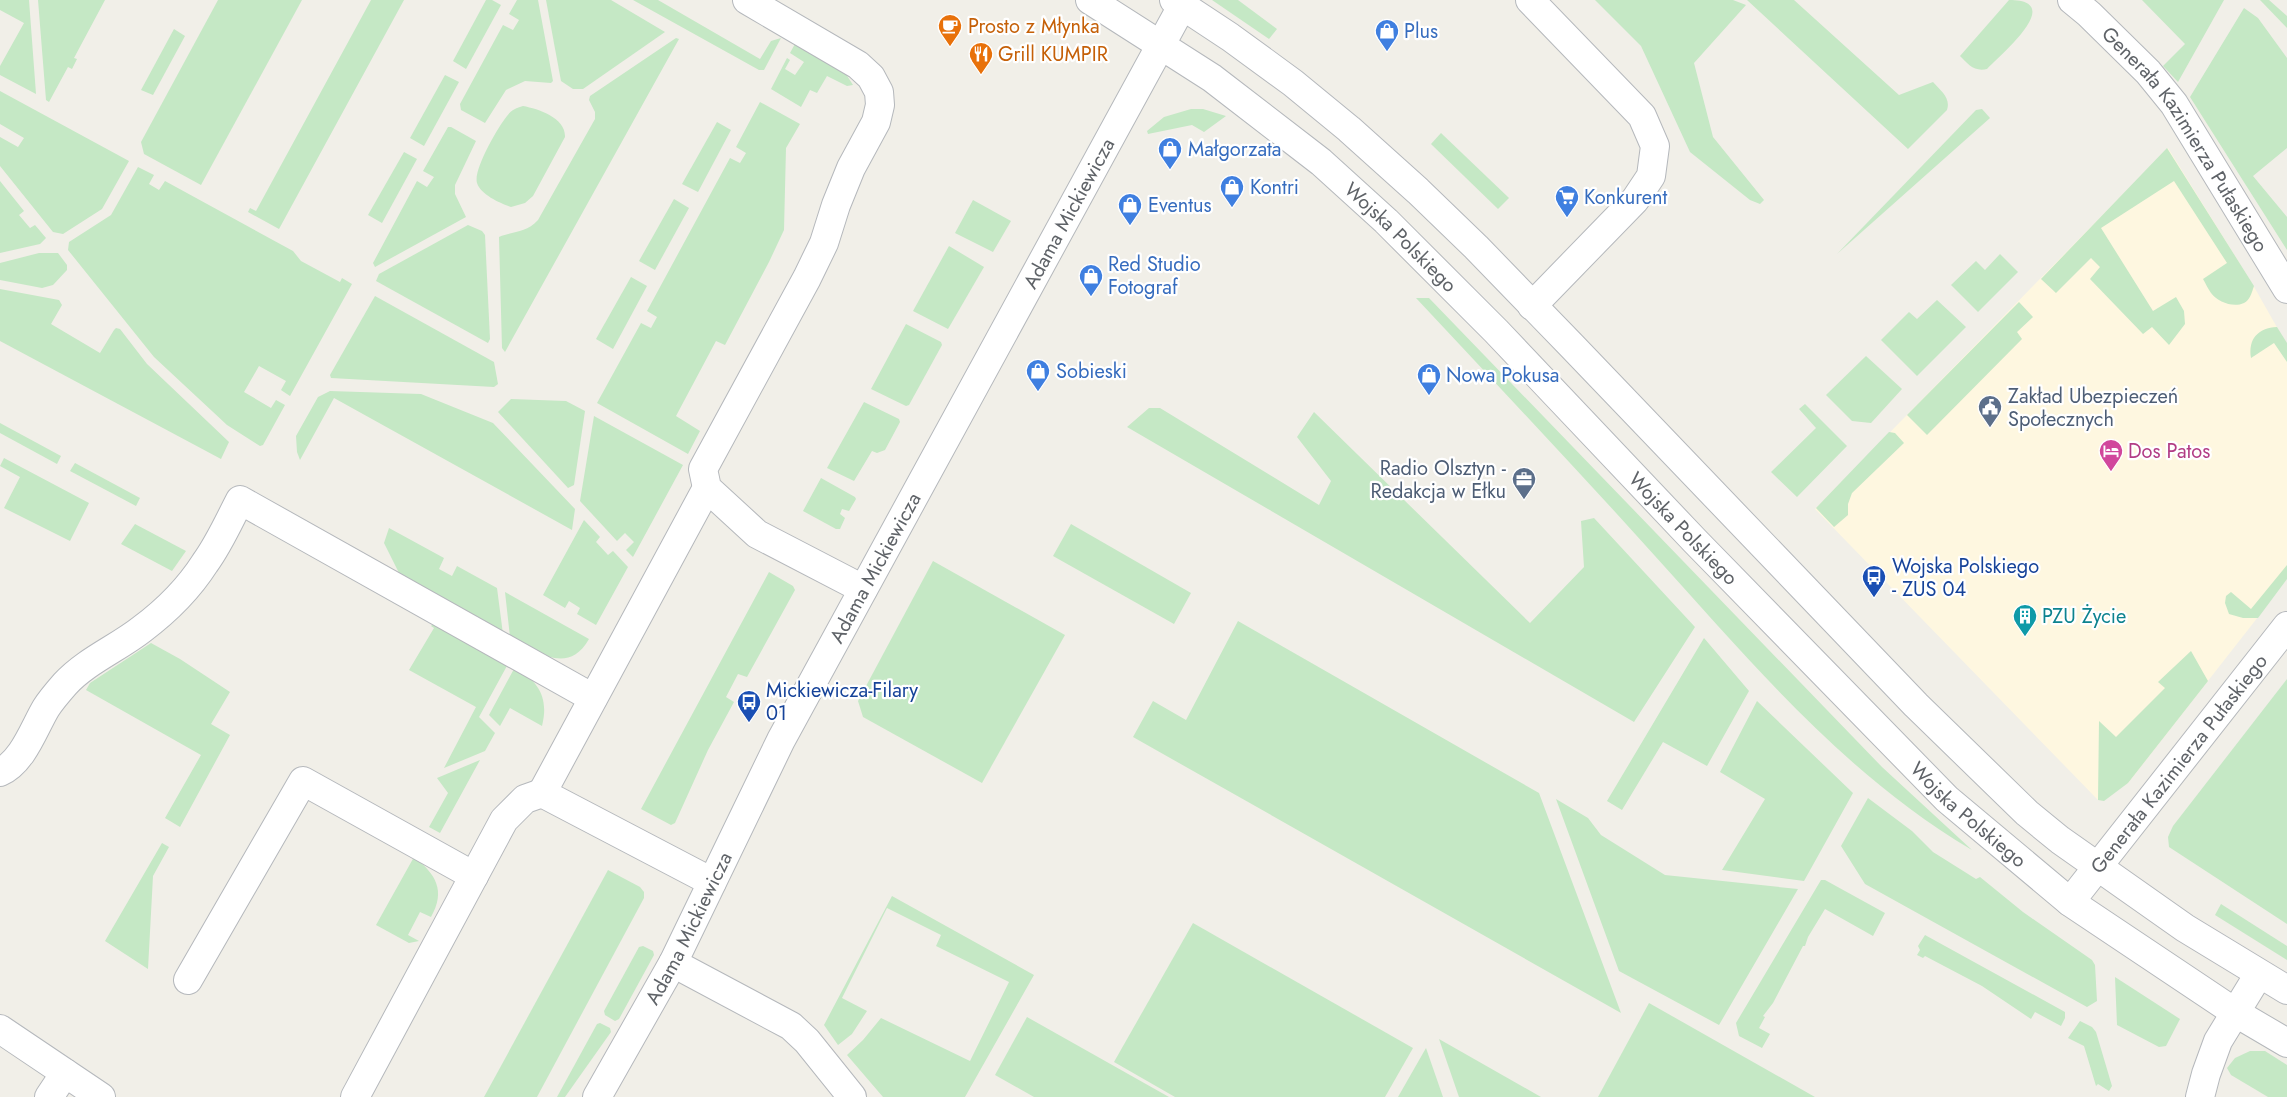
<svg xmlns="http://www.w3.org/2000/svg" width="2287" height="1097" viewBox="0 0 2287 1097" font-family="Jost,sans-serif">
<rect width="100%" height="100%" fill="#f1efe8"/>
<!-- commercial -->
<path fill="#fef7e0" d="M2168,148L2253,285L2287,345V574L2258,617L2128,783L2098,800L1815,509Z"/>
<!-- green -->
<g fill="#c5e8c5">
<path d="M0,0H29L36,94L0,75V66L24,23L0,10Z"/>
<path d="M38,0H105L74,58L77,59L72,69L68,67L49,102L46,100Z"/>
<path d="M218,0H302L201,185L144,154L141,142Z"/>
<path d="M371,0H404L279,229L248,212L250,208L256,211Z"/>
<path d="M486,0H492L501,5L466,69L453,61Z"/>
<path d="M517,0H538L553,81L551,83L525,81L506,90L485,123L461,110L460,104L503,25L513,30L519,20L509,14Z"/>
<path d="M546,0H611L665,32L583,89H573L561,81Z"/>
<path d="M633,0H658L760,59L771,41L781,38L764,70H759Z"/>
<path d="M1212,0H1238L1277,29L1269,39Z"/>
<path d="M1595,0H1733L1746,5L1694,63L1713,137L1764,200L1760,204L1750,200L1690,152L1641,46Z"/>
<path d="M1747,0H1794L1899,95L1933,82C1941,91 1951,98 1947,110L1908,149Z"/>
<path d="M2009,0C2067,0 2001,54 1987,69C1974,72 1968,64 1960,56Z"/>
<path d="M2142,0H2224L2178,82L2163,66L2185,44Z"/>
<path d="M2260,0H2269L2287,16V28Z"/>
<path d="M2244,8L2258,18L2287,58V148L2253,176L2287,217V250L2190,97Z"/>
<path d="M174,29L185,36L153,95L141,90Z"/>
<path d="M676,38L679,39L505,352L502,348L499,237C514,231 526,233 538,220L595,119V112L589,100L590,96Z"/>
<path d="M796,42L844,71L853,85L847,86L827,76L817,93L810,90L801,107L771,89L787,58L790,60L785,69L795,75L804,62L790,53Z"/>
<path d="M445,75L459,82L424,146L410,138Z"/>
<path d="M0,91L129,161L102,209L63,234L53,232L0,166V137L18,147L24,138L0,124Z"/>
<path d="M760,102L800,124L786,148L784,230L769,262L725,345L716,341L676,416L700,431L688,454L597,403L641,323L651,328L657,317L647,311L730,158L740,163L746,153L736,147Z"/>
<path d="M523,106C539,109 566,118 565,137L533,196L525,203L511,207C500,203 481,195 477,183C473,170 498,127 507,116C511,110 516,108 523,106Z"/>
<path d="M1191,109H1203L1226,116L1204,132L1192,125L1148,134L1147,131L1164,117Z"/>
<path d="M1982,109L1990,118L1837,254L1976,110Z"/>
<path d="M717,122L731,130L698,192L682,184Z"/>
<path d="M448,127H451L476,141L455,185V194L466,217L375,267L373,263L417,181L427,187L434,177L423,171Z"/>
<path d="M1441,133L1509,198L1498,209L1431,144Z"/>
<path d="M2167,148L2254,286C2252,292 2250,300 2244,303C2233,308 2218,302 2211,293C2208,289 2206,284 2203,279L2227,263L2174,181L2101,228L2153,311L2176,297L2184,311L2185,324L2169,345L2152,327L2143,334L2090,279L2100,267L2091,258L2056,293L2041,279Z"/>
<path d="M404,152L417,159L382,223L368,215Z"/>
<path d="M138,167L154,175L149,184L159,190L165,181L293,251L301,261L340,282L342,278L352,284L290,396L281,390L286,381L259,366L244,392L271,408L276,400L285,405L263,445L260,446L227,425L154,357L68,250L69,242L111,215Z"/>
<path d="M0,181L24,211L19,215L30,228L35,225L46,238L40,244L0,253Z"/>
<path d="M674,199L689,208L655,270L639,261Z"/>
<path d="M973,200L1011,221L993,252L955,233Z"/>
<path d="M468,225L482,231L485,235L490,339L488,343L376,281L379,274Z"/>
<path d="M949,246L984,267L948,329L913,311Z"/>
<path d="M39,253H58L67,265V270L53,285L42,288L0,280V263Z"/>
<path d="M2000,254L2018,272L1978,312L1951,285L1976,261L1985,270Z"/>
<path d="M631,277L647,286L613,349L596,339Z"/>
<path d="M0,289L59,300L62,305L51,324L100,353L114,330L116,328L120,329L147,364L229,442L221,459L0,341Z"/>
<path d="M375,296L494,362L498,384L494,387L331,378L330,375Z"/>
<path d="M1416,298H1429L1882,767L1972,850C1845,775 1753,664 1655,556C1577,469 1496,384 1416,298Z"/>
<path d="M1937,300L1966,327L1917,376L1881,340L1909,312L1917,319Z"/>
<path d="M2019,302L2033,317L2017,332L2022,339L1927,435L1907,415Z"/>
<path d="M906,324L941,342L942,345L909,405L906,406L871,389Z"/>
<path d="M2277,327L2287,343V362L2274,343L2251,358C2248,339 2258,328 2277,327Z"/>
<path d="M1866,356L1902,389L1871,423L1852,421L1826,395Z"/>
<path d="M330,391L421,394L493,423L575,509L572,530L334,398L300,460L297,452L296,436L318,397Z"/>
<path d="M511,399L566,401L585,411L574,485L568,488L498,412Z"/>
<path d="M864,402L899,419L900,422L885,450L877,453L872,451L854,481L827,468Z"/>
<path d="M1805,404L1847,446L1797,497L1771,472L1816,428L1799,409Z"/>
<path d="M1149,408H1160L1319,505L1331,481L1297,437L1314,412L1530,623L1584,567L1581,521L1594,518L1695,627L1634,722L1127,427Z"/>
<path d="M594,416L683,465L633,557L626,550L634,542L625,533L617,541L580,501Z"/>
<path d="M0,423L61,456L57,464L0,433Z"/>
<path d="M1889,432L1895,433L1904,443L1852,493L1848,504V515L1834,527L1816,508Z"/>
<path d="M4,458L89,503L70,541L4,508L20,477L0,466Z"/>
<path d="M75,463L140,498L136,506L70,471Z"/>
<path d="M821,478L855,497L856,499L849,511L842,509L840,514L845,518L840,529H836L803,511Z"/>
<path d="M584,520L600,537L596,542L608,555L613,551L628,567L596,625L577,614L580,608L569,601L565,608L543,595Z"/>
<path d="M135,524L186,551L172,571L121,544Z"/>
<path d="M1071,524L1191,593L1174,624L1053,556Z"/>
<path d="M389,528L444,558L439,569L452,576L457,566L497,588L503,634L404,578L399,573L384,543Z"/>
<path d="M933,561L1065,635L982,783L863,717L858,701Z"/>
<path d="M2287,565V579L2258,618H2243L2229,614L2225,603L2226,596L2231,592L2251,609Z"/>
<path d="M769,572L793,586L795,590L747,677L738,674L726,697L734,702L708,750L675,823L671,825L641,809Z"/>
<path d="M505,592L589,639C568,676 537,652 510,637Z"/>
<path d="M1238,621L1539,793L1621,1013L1133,737L1153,701L1186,720Z"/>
<path d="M434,623L508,664L479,717L495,733L485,751L444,768L476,707L409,670L434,628L431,626Z"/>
<path d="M1704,638L1749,691L1707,766L1663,742L1622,810L1607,801Z"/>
<path d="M151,643L180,659L230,692L211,724L230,735L180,827L165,818L201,755L86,690L90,683Z"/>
<path d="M2191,651L2208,681L2128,783L2104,801L2098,800L2099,721L2116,737L2165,688L2158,682Z"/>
<path d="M515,667C539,682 549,698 542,726L510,708L500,726L489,715Z"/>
<path d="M2287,679V924L2169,847L2168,837L2173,826Z"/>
<path d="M1757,701L1853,793L1804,881L1722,870L1765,799L1720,772Z"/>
<path d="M480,760L440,833L429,827L448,793L437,778Z"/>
<path d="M1868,798L1912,831L1933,852L1976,879L1980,877L2023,912L2092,960L2095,965L2097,1001L2087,1007L1865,884L1841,846Z"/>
<path d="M1556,799L1588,818L1601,835L1665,875L1798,889L1719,1025L1619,971Z"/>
<path d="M162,843L169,847L153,876L148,969L105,941Z"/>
<path d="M414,857C436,874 446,891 431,917L420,912L408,935L419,941L409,943L376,925Z"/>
<path d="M608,870L640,887L644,892V898L537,1097H484Z"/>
<path d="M1821,880H1825L1885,913L1873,936L1825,909L1808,937L1805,946H1803L1773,1003L1763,1016L1765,1017L1759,1028L1770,1034L1762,1048L1739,1036L1736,1023Z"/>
<path d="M892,896L1034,975L965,1097H883L847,1055L863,1040L881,1018L970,1061L1009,982L936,946L941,935L887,908L842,998L867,1011L852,1034L838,1045L824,1025Z"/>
<path d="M2221,904L2287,946V960L2215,915Z"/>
<path d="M1193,923L1413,1048L1385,1097H1175L1114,1062Z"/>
<path d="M1925,935L2065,1012V1018L2061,1026L2035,1012L2031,1019L1982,986L1925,956L1923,958L1917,955L1920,950L1918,946Z"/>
<path d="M643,946L653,951L654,955L619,1019L615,1021L605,1015L604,1011L639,947Z"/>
<path d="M2115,977L2180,1019L2166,1046L2159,1047L2117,1025Z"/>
<path d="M1649,1003L1815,1097H1598Z"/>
<path d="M1027,1017L1169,1097H1034L995,1075Z"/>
<path d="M2080,1021L2092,1027L2096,1032L2112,1086L2109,1091L2098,1084L2096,1086L2084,1046L2068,1038Z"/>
<path d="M600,1023L610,1028L611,1032L565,1097H557L597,1024Z"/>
<path d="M1439,1039L1541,1097H1459Z"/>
<path d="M1426,1048L1443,1097H1398Z"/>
<path d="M2250,1051H2265L2287,1065V1097H2268L2231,1075L2227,1068L2235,1058Z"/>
</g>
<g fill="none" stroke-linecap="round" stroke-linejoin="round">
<!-- minor casing -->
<g stroke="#b5b8bc" stroke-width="30">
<g id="minor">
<path d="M747,0L858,65L871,77L879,92L880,105L876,122L851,168L836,205L824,243L807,278L703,469L707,488L757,534L863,589"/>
<path id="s1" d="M1090,0L1212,78L1321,162L1386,221L1496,331L1695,541L1947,799L2070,902L2236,1013L2287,1043"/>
<path d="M1174,0L1230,37L1293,83L1349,129L1418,191L1476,247L1571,345L1916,705L2027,813L2060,840L2185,928L2287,990"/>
<path d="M1530,0L1642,116L1655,146L1651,176L1635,200L1532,306"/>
<path id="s2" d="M2072,0L2089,14L2148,72L2174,104L2287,289"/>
<path d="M707,488L542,793L712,882"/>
<path d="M0,772C23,762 34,728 46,708C51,700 58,692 65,684C86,661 118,648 142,629C166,611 189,588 205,563C219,544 229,521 240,500L593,698"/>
<path id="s3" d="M2070,902L2287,626"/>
<path d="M673,963L791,1026L807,1041L852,1097"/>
<path d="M188,980L303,781L474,876"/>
<path d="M0,1029L101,1097"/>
<path d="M49,1097L65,1073"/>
<path d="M355,1097L504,820L525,799L542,793"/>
<path id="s4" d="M597,1097L673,963L781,740L1182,6"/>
<path d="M2200,1097L2206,1074L2218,1041L2259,974"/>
</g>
</g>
<!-- minor -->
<use href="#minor" stroke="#fff" stroke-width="28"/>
</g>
<!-- icons -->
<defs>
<g id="cafe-pin" transform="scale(1.25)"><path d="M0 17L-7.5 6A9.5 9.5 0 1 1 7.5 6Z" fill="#e8710a" stroke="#fff"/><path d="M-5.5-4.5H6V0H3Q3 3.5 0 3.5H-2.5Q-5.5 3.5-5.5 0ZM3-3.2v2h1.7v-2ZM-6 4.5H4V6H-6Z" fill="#fff"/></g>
<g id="shop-pin" transform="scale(1.25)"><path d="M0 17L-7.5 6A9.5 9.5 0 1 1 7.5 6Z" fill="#3f7fe0" stroke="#fff"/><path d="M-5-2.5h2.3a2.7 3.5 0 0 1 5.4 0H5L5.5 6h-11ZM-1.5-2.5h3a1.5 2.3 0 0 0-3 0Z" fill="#fff"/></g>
<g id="restaurant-pin" transform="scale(1.25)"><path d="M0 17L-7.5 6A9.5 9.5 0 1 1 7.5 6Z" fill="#e8710a" stroke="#fff"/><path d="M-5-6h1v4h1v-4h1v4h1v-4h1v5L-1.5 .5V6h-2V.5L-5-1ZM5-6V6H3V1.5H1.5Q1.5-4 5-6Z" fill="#fff"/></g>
<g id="supermarket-pin" transform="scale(1.25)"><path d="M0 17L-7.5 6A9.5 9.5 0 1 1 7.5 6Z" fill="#3f7fe0" stroke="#fff"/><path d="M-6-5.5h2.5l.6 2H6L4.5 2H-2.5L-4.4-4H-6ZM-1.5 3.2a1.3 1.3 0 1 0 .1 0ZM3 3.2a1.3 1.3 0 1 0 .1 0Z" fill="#fff"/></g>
<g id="civic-pin" transform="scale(1.25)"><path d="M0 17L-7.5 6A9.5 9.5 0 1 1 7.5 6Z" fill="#5c6f8a" stroke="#fff"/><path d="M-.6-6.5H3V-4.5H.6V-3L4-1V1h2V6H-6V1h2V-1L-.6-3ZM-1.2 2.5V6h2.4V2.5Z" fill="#fff"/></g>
<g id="hotel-pin" transform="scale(1.25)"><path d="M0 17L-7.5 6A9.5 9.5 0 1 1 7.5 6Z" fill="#d1479c" stroke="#fff"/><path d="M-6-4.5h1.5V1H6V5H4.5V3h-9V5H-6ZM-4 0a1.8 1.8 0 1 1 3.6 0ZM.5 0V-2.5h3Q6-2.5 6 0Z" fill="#fff"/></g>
<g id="office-pin" transform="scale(1.25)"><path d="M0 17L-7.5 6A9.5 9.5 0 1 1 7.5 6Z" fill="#5c6f8a" stroke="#fff"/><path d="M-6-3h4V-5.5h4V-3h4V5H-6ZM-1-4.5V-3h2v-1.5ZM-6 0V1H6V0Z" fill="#fff"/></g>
<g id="bus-pin" transform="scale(1.25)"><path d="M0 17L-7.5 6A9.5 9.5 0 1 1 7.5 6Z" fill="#1a4fb4" stroke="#fff"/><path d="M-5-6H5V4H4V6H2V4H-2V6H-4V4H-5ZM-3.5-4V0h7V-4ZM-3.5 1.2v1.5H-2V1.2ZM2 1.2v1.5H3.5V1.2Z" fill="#fff"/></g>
<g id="building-pin" transform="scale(1.25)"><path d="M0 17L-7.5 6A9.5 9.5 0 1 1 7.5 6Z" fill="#0f9aa8" stroke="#fff"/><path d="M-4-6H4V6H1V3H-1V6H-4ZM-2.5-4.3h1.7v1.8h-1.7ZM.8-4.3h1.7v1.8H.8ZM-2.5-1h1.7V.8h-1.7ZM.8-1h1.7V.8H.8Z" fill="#fff"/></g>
</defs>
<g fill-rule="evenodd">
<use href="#cafe-pin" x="950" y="26"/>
<use href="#shop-pin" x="1387" y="31"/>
<use href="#restaurant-pin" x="981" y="54"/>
<use href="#shop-pin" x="1170" y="149"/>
<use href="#shop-pin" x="1232" y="187"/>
<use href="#supermarket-pin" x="1567" y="197"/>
<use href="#shop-pin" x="1130" y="205"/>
<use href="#shop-pin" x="1091" y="276"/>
<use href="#shop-pin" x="1038" y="371"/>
<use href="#shop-pin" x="1429" y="375"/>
<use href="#civic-pin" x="1990" y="407"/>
<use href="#hotel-pin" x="2111" y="451"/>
<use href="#office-pin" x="1524" y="479"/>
<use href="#bus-pin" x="1874" y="577"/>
<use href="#building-pin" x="2025" y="616"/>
<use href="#bus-pin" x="749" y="702"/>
</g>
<g text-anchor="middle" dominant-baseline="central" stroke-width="4.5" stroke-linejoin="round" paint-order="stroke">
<!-- food labels -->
<g font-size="20" fill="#c56008" stroke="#fff" text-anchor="start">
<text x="968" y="26">Prosto z Młynka</text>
<text x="998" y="54">Grill KUMPIR</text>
</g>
<!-- shop labels -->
<g font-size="20" fill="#366cbe" stroke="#fff" text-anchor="start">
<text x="1404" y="31">Plus</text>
<text x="1188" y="149">Małgorzata</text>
<text x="1250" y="187">Kontri</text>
<text x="1584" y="197">Konkurent</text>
<text x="1148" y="205">Eventus</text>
<text x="1108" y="264">Red Studio<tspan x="1108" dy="23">Fotograf</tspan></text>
<text x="1056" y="371">Sobieski</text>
<text x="1446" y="375">Nowa Pokusa</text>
</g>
<!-- street labels -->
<g font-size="20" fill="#5f6368" stroke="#fff">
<text stroke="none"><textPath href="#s2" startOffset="181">Generała Kazimierza Pułaskiego</textPath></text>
<text stroke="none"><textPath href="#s4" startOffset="1002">Adama Mickiewicza</textPath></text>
<text stroke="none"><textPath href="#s1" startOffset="392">Wojska Polskiego</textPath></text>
<text stroke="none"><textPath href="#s1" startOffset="798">Wojska Polskiego</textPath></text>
<text stroke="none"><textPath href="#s4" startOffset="598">Adama Mickiewicza</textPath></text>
<text stroke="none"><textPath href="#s3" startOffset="176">Generała Kazimierza Pułaskiego</textPath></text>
<text stroke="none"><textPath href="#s1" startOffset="1202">Wojska Polskiego</textPath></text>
<text stroke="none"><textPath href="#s4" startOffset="192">Adama Mickiewicza</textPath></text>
</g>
<!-- service labels -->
<g font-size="20" fill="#4e5e75" stroke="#fff" text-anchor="start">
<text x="2008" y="396">Zakład Ubezpieczeń<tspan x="2008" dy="23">Społecznych</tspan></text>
<text x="1506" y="468" text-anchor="end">Radio Olsztyn -<tspan x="1506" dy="23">Redakcja w Ełku</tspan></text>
</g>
<!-- hotel labels -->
<g font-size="20" fill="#b23c85" stroke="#fff" text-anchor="start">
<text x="2128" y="451">Dos Patos</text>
</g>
<!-- transit labels -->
<g font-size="20" fill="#164399" stroke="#fff" text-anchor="start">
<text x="1892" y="566">Wojska Polskiego<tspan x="1892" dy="23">- ZUS 04</tspan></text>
<text x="766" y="690">Mickiewicza-Filary<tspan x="766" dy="23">01</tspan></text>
</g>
<!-- culture labels -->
<g font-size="20" fill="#0d838f" stroke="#fff" text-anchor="start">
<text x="2042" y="616">PZU Życie</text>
</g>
</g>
</svg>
